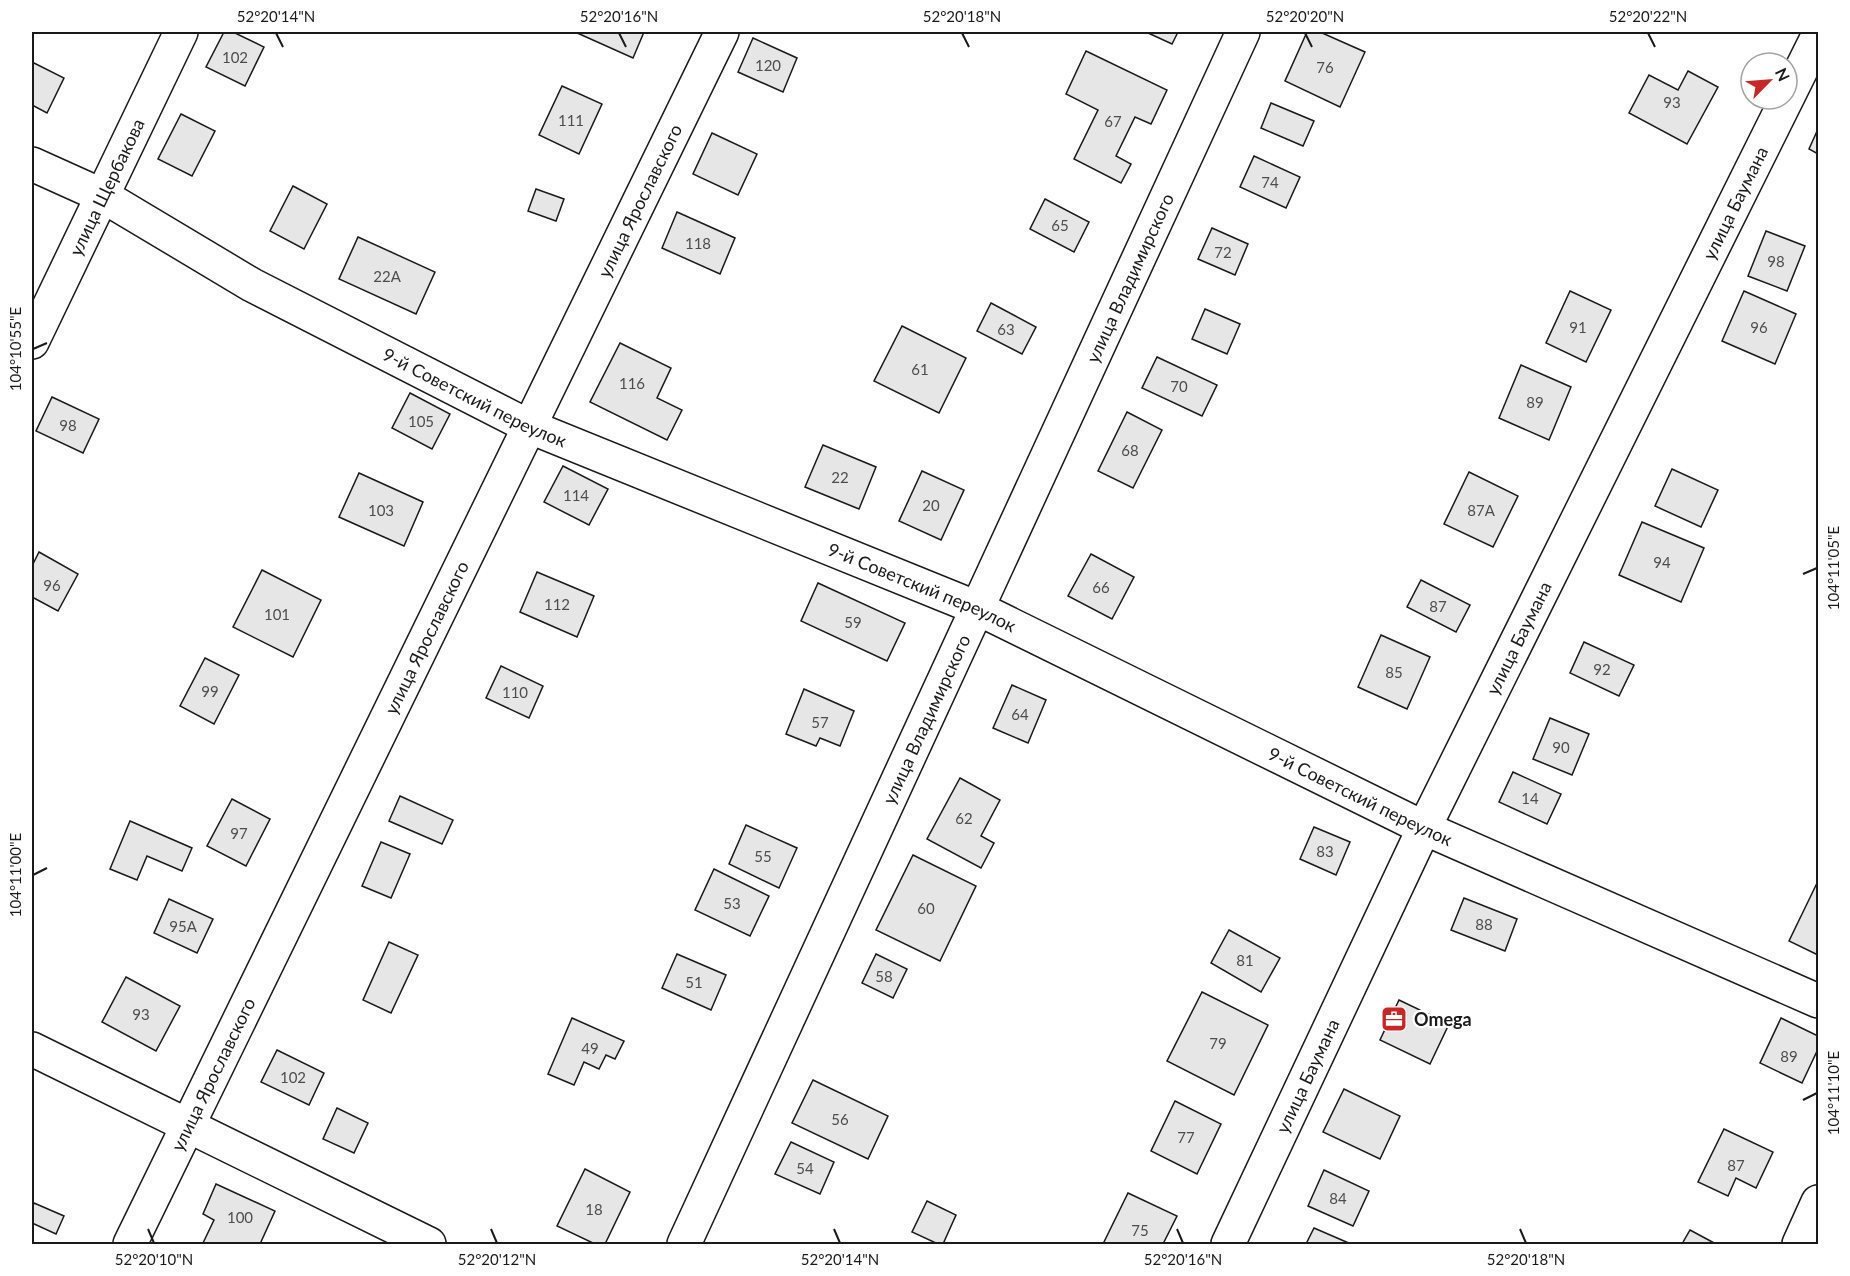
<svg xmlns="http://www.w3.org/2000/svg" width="1850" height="1276" viewBox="0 0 1850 1276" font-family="Lato,sans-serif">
<rect width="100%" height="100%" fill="#fff"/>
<!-- building -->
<g fill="#e6e6e6" stroke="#1a1a1a" stroke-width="1.5">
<path d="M224,32H233L264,47L245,86L206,67Z"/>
<path d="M575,32H644L633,58Z"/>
<path d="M1146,32H1178L1172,44Z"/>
<path d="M1307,32H1320L1365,52L1340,107L1285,81Z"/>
<path d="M753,38L797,58L783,92L738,72Z"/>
<path d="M1086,51L1167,90L1151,124L1135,117L1116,156L1131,164L1121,183L1074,159L1098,110L1066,94Z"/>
<path d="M32,62L64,78L47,113L32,105Z"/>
<path d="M1688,71L1718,87L1687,144L1629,113L1649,75L1678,90Z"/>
<path d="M562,86L602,104L579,154L539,135Z"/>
<path d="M1271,103L1314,121L1303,146L1261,128Z"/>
<path d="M181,114L215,131L192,176L158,159Z"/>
<path d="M1818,129V154L1809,149Z"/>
<path d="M712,133L757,154L738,195L693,174Z"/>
<path d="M1254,156L1300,177L1286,208L1240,187Z"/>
<path d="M293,186L327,204L304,249L270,231Z"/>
<path d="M536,189L564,199L556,221L528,211Z"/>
<path d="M1045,199L1089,222L1074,252L1030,229Z"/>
<path d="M677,212L735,238L720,274L662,248Z"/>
<path d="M1212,228L1248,244L1235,275L1198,259Z"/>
<path d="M1766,231L1805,246L1787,291L1748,276Z"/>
<path d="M358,237L435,272L416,314L339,279Z"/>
<path d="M1570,291L1611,310L1586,362L1546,343Z"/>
<path d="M1744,291L1796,314L1775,364L1722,341Z"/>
<path d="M991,303L1036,327L1022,354L977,331Z"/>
<path d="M1205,309L1240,324L1227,354L1192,339Z"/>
<path d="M902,326L966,358L939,413L874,381Z"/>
<path d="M620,343L671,368L657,398L682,410L667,440L590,402Z"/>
<path d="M1157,357L1217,385L1202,416L1142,388Z"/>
<path d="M1521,365L1571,387L1549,440L1499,418Z"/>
<path d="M410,393L450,414L432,449L392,428Z"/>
<path d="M52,397L99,419L83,453L36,431Z"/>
<path d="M1127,412L1162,430L1133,488L1098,471Z"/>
<path d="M823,445L876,467L859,509L805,487Z"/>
<path d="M563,466L608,489L589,525L544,502Z"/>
<path d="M1672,469L1718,490L1701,527L1655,506Z"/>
<path d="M922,471L964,490L941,540L899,521Z"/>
<path d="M1469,472L1518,496L1493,547L1444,524Z"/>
<path d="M359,473L423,502L404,546L339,517Z"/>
<path d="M1642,522L1704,548L1681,602L1619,575Z"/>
<path d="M39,552L78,574L58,611L32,597V566Z"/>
<path d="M1091,554L1134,577L1112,619L1068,596Z"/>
<path d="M262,570L321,600L293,657L233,627Z"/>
<path d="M537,572L594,596L577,637L520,612Z"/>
<path d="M1421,580L1470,605L1456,632L1407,607Z"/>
<path d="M818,583L905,623L887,661L801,621Z"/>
<path d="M1381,635L1430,657L1407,709L1358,687Z"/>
<path d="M1584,642L1634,665L1619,696L1570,673Z"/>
<path d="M205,658L239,675L214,724L180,706Z"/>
<path d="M501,666L543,686L529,718L486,698Z"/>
<path d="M1012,685L1046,700L1028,743L993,728Z"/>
<path d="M804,689L854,711L840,746L820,738L816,746L786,734Z"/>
<path d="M1550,718L1589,734L1572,775L1533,759Z"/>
<path d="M1513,772L1561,794L1547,824L1499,802Z"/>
<path d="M960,778L1000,800L981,836L994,843L981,868L927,839Z"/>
<path d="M400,796L453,820L442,844L389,821Z"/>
<path d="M232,799L270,819L246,866L207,846Z"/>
<path d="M130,821L192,848L182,871L147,856L137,880L110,869Z"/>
<path d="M746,825L797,848L779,888L729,864Z"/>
<path d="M1314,827L1350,842L1336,875L1300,859Z"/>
<path d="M381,842L410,854L391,898L362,886Z"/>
<path d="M913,855L976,886L940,961L876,930Z"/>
<path d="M714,869L769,896L750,936L695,910Z"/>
<path d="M1818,881V955L1789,941Z"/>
<path d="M1464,898L1517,919L1505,951L1451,930Z"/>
<path d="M169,899L213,919L197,953L154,933Z"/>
<path d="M1229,930L1280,958L1261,992L1211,963Z"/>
<path d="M389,942L418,955L391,1013L363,1000Z"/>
<path d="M677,954L726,975L711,1010L662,988Z"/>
<path d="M876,954L907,969L893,998L862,983Z"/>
<path d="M126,977L180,1006L156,1051L102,1022Z"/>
<path d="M1202,992L1268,1025L1234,1095L1167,1061Z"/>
<path d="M1399,1000L1449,1024L1430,1064L1380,1040Z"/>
<path d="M572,1018L624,1041L615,1059L606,1055L599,1069L584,1062L574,1085L548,1074Z"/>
<path d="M1781,1018L1818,1036V1049L1802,1083L1760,1063Z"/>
<path d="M277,1050L324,1073L309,1105L261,1082Z"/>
<path d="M813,1080L888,1116L868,1159L792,1123Z"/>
<path d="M1344,1089L1400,1116L1380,1159L1323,1132Z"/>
<path d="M1175,1101L1221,1124L1197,1174L1151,1151Z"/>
<path d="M337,1108L368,1123L354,1153L323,1139Z"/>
<path d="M1724,1129L1773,1152L1756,1188L1736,1178L1728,1196L1698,1182Z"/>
<path d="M791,1142L834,1162L820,1194L775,1174Z"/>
<path d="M585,1169L630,1192L605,1244H595L557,1226Z"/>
<path d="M1324,1170L1369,1191L1353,1226L1308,1206Z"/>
<path d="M216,1184L275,1211L260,1244L203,1243L214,1220L203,1214Z"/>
<path d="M1128,1193L1177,1216L1163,1244H1103Z"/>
<path d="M927,1201L956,1215L943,1244H938L912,1232Z"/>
<path d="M34,1203L64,1216L56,1234L32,1223V1208Z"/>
<path d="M1314,1228L1351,1244H1306Z"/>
<path d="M1690,1230L1716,1244H1682Z"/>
</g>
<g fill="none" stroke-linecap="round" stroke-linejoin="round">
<!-- minor casing -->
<g stroke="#1a1a1a" stroke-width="36">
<g id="minor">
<path id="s1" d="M32,164L103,196L252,285L528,426L977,608L1424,828L1818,1001"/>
<path id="s2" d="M32,342L181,32"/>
<path d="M32,1049L429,1244"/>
<path id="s3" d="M130,1244L722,32"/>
<path id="s4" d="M684,1244L1243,32"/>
<path id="s5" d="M1228,1244L1424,828L1818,36"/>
<path d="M1799,1244L1818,1202"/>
</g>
</g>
<!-- minor -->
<use href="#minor" stroke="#fff" stroke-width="33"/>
</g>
<!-- ticks -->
<path fill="none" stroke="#1a1a1a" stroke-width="2" d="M276,33L283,47M619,33L626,47M962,33L969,47M1305,33L1312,47M1648,33L1655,47M33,349L47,343M1803,574L1817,568M33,875L47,868M1803,1100L1817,1093M148,1229L154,1243M491,1229L497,1243M834,1229L840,1243M1177,1229L1183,1243M1520,1229L1526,1243"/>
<!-- icons -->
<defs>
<g id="office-square" transform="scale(1.35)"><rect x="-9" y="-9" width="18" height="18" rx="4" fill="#c62828" stroke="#fff"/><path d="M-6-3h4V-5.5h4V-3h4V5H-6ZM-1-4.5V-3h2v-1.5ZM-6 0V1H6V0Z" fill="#fff"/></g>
</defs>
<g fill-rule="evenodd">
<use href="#office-square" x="1394" y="1019"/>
</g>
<g text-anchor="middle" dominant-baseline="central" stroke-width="4.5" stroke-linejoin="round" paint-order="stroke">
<!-- number labels -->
<g font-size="15" fill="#4d4d4d">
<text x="235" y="57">102</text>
<text x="768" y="65">120</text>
<text x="1325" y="67">76</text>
<text x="1672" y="102">93</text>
<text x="571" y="120">111</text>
<text x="1113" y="121">67</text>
<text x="1270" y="182">74</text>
<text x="1060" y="225">65</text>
<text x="698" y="243">118</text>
<text x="1223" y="252">72</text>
<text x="1776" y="261">98</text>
<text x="387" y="276">22А</text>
<text x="1578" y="327">91</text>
<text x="1759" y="327">96</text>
<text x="1006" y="329">63</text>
<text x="920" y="369">61</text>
<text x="632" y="383">116</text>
<text x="1179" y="386">70</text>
<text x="1535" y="402">89</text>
<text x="421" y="421">105</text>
<text x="68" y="425">98</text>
<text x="1130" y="450">68</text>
<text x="840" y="477">22</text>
<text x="576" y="495">114</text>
<text x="931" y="505">20</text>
<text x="381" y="510">103</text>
<text x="1481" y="510">87А</text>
<text x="1662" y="562">94</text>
<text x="52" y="585">96</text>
<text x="1101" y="587">66</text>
<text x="557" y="604">112</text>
<text x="1438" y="606">87</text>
<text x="277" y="614">101</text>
<text x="853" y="622">59</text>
<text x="1602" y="669">92</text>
<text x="1394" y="672">85</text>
<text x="210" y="691">99</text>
<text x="515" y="692">110</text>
<text x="1020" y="714">64</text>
<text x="820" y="722">57</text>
<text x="1561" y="747">90</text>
<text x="1530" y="798">14</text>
<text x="964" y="818">62</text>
<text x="239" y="833">97</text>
<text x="1325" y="851">83</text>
<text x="763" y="856">55</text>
<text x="732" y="903">53</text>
<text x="926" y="908">60</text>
<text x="1484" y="924">88</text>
<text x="183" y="926">95А</text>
<text x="1245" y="960">81</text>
<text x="884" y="976">58</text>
<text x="694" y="982">51</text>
<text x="141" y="1014">93</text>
<text x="1218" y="1043">79</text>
<text x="590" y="1048">49</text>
<text x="1789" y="1056">89</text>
<text x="293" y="1077">102</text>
<text x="840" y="1119">56</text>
<text x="1186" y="1137">77</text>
<text x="1736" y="1165">87</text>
<text x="805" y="1168">54</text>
<text x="1338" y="1198">84</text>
<text x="594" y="1209">18</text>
<text x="240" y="1217">100</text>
<text x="1140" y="1230">75</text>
</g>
<!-- street labels -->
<g font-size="18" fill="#1a1a1a" stroke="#fff">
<text stroke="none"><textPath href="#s2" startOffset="172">улица Щербакова</textPath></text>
<text stroke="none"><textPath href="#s3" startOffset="1161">улица Ярославского</textPath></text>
<text stroke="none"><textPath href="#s5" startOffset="1158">улица Баумана</textPath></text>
<text stroke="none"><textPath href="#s4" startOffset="1064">улица Владимирского</textPath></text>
<text stroke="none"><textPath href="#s1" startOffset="501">9-й Советский переулок</textPath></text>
<text stroke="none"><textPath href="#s1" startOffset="987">9-й Советский переулок</textPath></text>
<text stroke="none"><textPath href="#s3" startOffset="675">улица Ярославского</textPath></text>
<text stroke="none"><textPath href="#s5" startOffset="672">улица Баумана</textPath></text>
<text stroke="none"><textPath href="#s4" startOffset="578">улица Владимирского</textPath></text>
<text stroke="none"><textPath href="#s1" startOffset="1473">9-й Советский переулок</textPath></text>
<text stroke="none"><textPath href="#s3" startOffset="189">улица Ярославского</textPath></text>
<text stroke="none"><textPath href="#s5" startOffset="186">улица Баумана</textPath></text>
</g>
<!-- poi labels -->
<g font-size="18" font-weight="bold" fill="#1a1a1a" stroke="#fff" text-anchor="start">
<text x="1414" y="1019">Omega</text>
</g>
</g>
<!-- border -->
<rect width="1850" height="1276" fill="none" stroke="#ffffff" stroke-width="66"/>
<!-- north arrow -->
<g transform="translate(1769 81) rotate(65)"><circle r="28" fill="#ffffff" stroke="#a3a3a3" stroke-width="1.5"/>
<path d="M0-4.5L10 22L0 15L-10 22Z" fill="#c62828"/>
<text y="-9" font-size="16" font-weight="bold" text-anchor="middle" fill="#1a1a1a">N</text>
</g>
<rect x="33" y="33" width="1784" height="1210" fill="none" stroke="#1a1a1a" stroke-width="2"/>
<g font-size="15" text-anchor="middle" fill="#1a1a1a">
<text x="276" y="22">52°20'14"N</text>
<text x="619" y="22">52°20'16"N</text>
<text x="962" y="22">52°20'18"N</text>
<text x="1305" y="22">52°20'20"N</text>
<text x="1648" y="22">52°20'22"N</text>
<text transform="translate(16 349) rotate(-90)" y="5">104°10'55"E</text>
<text transform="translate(1834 568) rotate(-90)" y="5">104°11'05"E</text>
<text transform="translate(16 875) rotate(-90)" y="5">104°11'00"E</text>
<text transform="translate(1834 1093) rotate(-90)" y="5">104°11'10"E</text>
<text x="154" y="1265">52°20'10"N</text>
<text x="497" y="1265">52°20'12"N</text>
<text x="840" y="1265">52°20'14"N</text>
<text x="1183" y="1265">52°20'16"N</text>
<text x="1526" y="1265">52°20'18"N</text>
</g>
</svg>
